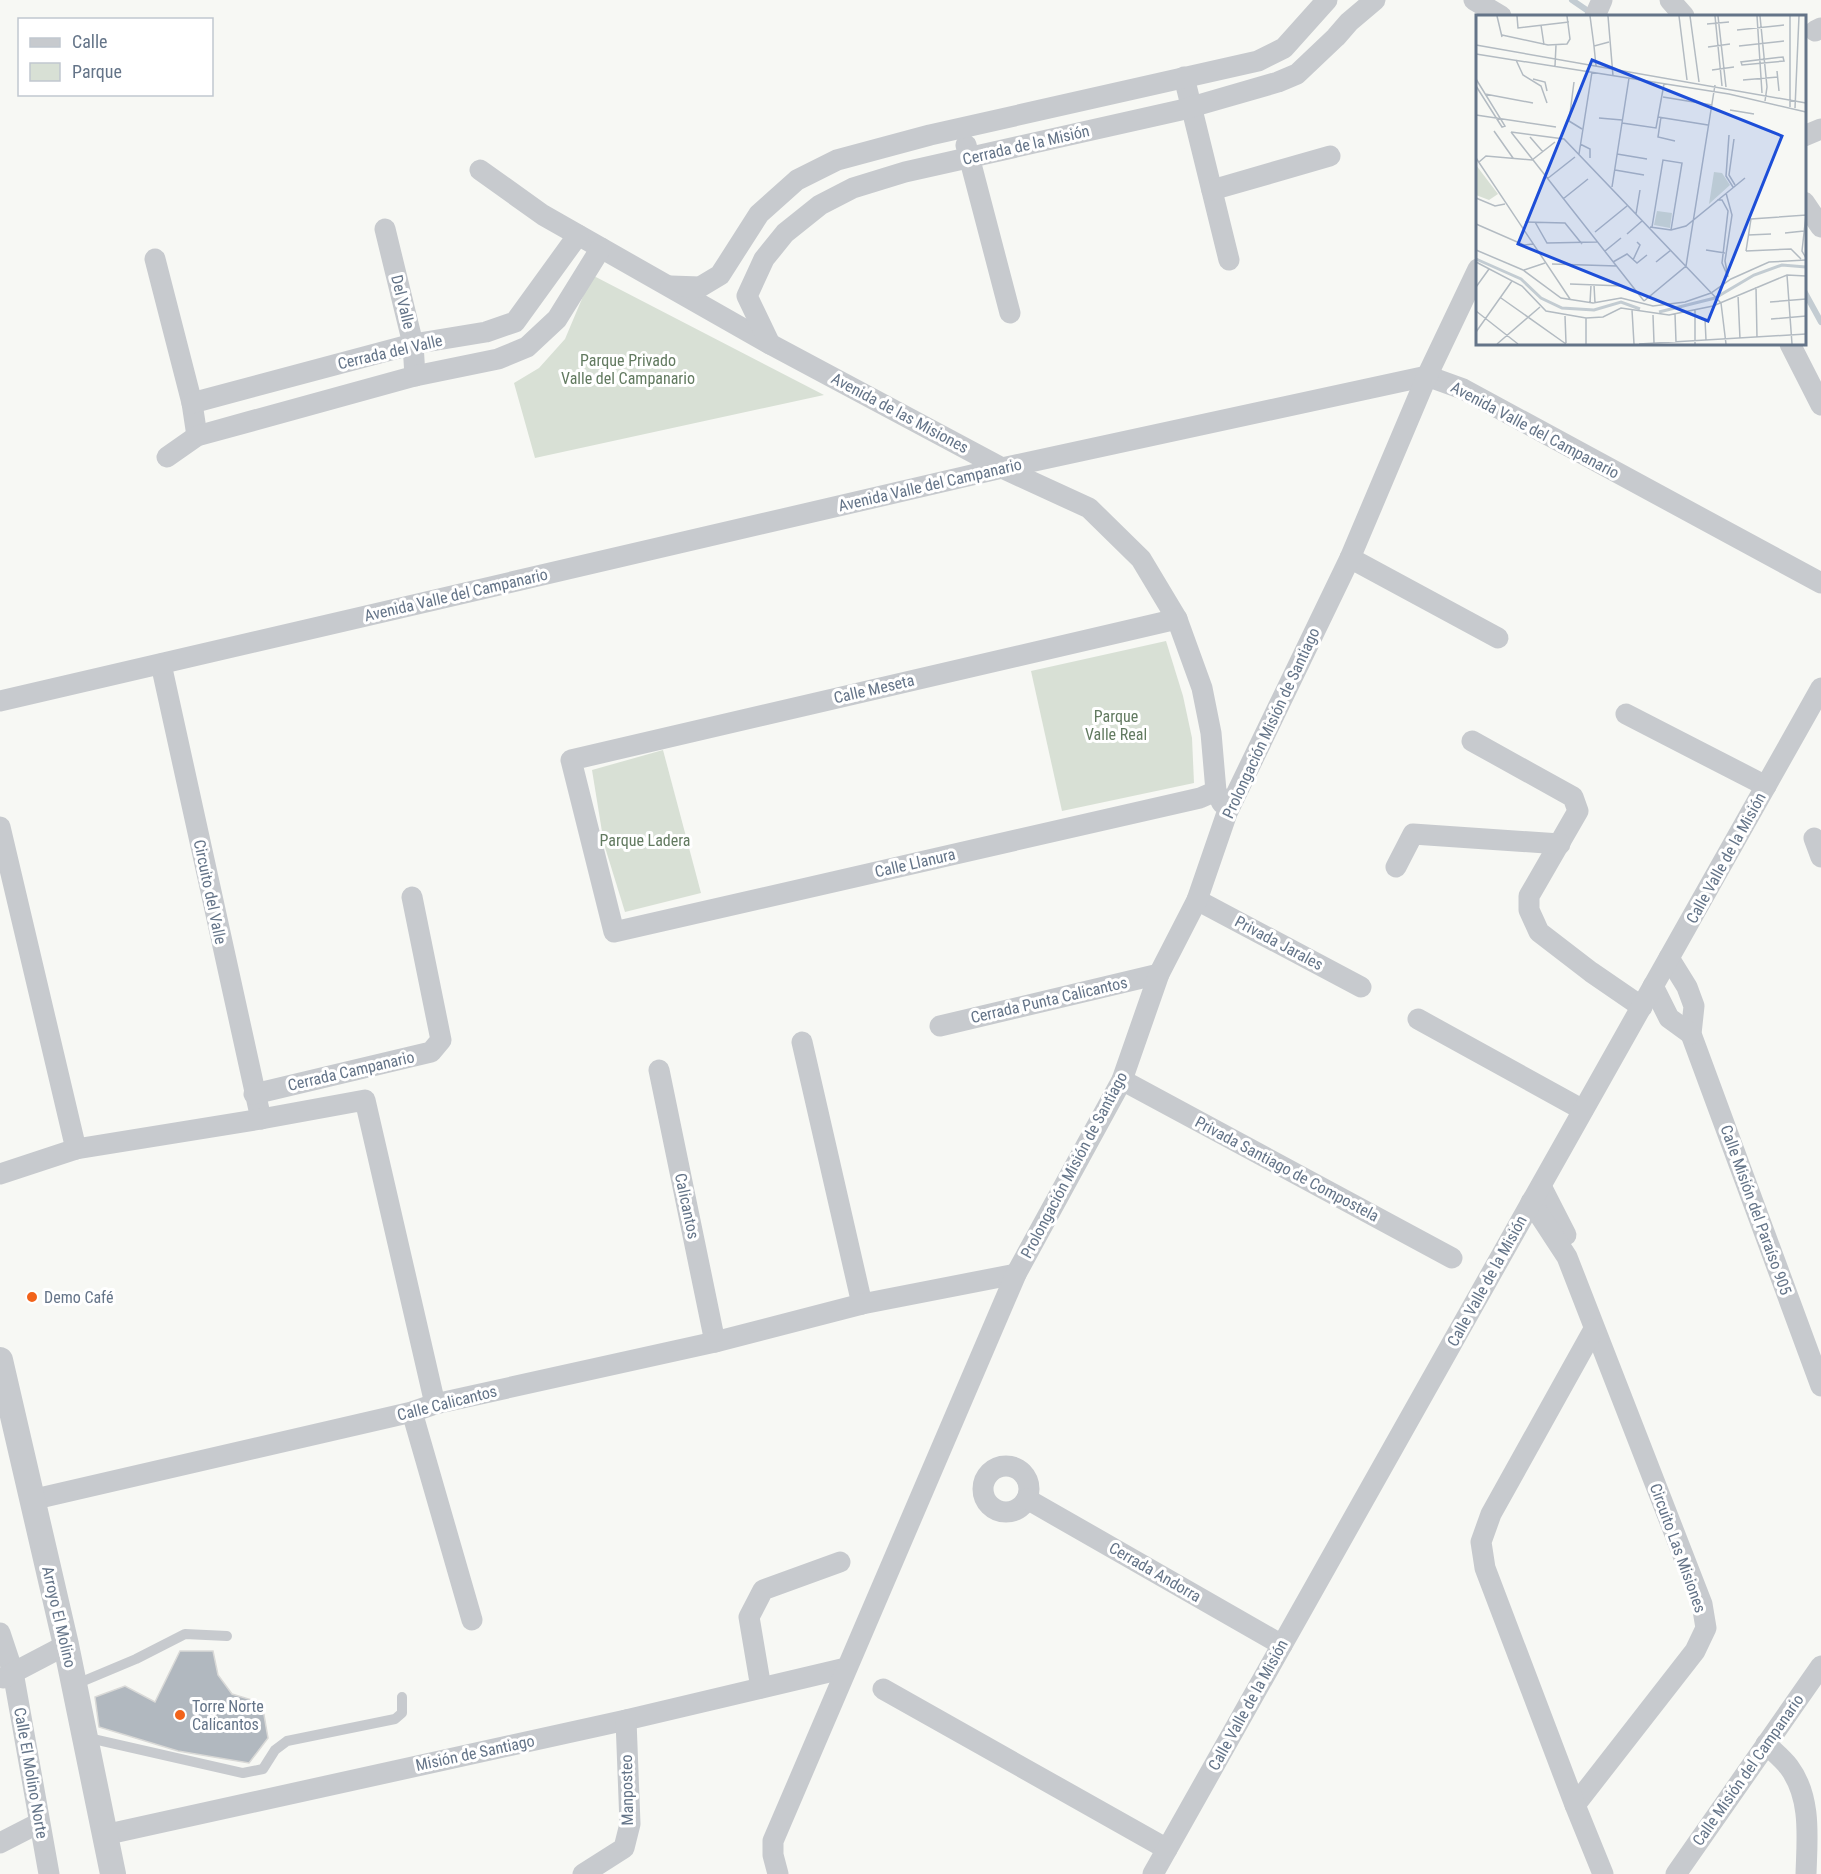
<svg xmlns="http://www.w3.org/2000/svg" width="1821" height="1874" viewBox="0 0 1821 1874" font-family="'Roboto Condensed',sans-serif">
<rect width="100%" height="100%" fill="#f7f8f4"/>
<!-- green -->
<g fill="#d8e0d5">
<path d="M592,275L824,395L535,458L514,383L539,368L565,339Z"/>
<path d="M1166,641L1183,696L1192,738L1194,783L1062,811L1031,671Z"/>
<path d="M663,750L701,893L625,912L604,844L592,770Z"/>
</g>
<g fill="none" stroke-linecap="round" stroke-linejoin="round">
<!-- stream -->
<g stroke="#c3ccd2" stroke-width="6">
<path d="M1572,0L1591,13"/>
<path d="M1804,291L1821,322"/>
</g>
</g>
<!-- building -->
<path fill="#b1b8bf" stroke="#d9d9d7" stroke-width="1.5" d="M180,1651H213L218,1675L232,1694L262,1703L268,1738L249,1763L178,1751L99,1727L95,1697L125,1686L155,1702Z"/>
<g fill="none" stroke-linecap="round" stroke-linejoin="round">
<!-- service -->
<g stroke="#c7cace" stroke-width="10">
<path d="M74,1685L136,1659L185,1634L227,1636"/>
<path d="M85,1737L243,1773L263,1769L275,1750L287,1741L395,1719L402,1713V1697"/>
</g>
<!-- minor -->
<g stroke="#c7cace" stroke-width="21">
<path d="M1474,0L1501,16"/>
<path d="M1670,0L1684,16"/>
<path d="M1595,16L1602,0"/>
<path d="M1815,31L1821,28"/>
<path d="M1184,77L1229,260"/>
<path d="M1804,136L1821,129"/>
<path d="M966,145L1010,313"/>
<path d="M480,170L543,215L770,344L1002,468L1089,508L1141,559L1177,619L1202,688L1211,733L1216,791L1222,803"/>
<path d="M1212,190L1330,156"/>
<path d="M1804,202L1821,227"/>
<path d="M385,229L413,344L415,376"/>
<path d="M155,259L192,403L197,436"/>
<path d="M671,286L700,287L720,275L759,214L797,180L837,160L930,135L1258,61L1284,48L1327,0"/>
<path d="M770,344L747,296L764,259L785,233L820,205L853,188L905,172L1181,110L1278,82L1297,74L1336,37L1349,22L1375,0"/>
<path d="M1790,344L1821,405"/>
<path d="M192,403L413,344L486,332L515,322L578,235"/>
<path d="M167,457L197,436L415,376L498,359L527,347L557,319L601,248"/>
<path d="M1350,558L1498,638"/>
<path d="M1177,619L571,760L614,932L1200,798L1216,791"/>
<path d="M161,664L261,1119"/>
<path d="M0,701L1002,468L1427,376L1463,389L1821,583"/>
<path d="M1626,714L1766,786"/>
<path d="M1472,741L1573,797L1578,811L1529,896V910L1539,932L1591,972L1642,1007"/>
<path d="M0,827L76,1149"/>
<path d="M1814,838L1821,857"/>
<path d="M1396,867L1413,834L1560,844"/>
<path d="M1197,900L1361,987"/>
<path d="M1669,958L1687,987L1694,1006L1691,1034L1821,1386"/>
<path d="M1653,986L1669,1018L1691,1034"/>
<path d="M1418,1019L1583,1110"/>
<path d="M940,1026L1159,974"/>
<path d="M802,1042L862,1304"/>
<path d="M659,1070L715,1342"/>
<path d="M1122,1080L1452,1258"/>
<path d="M254,1094L431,1052L441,1040L412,897"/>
<path d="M0,1174L76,1149L261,1119L365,1100L435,1404"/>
<path d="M1541,1186L1566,1235"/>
<path d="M1531,1202L1567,1257L1702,1604L1706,1628L1695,1651L1575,1805"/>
<path d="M1594,1329L1491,1514L1481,1542L1485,1568L1575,1805L1603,1874"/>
<path d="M412,1412L472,1620"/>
<circle cx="1006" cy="1489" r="23"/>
<path d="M1027,1499L1282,1645"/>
<path d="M31,1500L412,1412L435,1404L715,1342L862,1304L1016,1274"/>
<path d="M0,1633L13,1672L49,1874"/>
<path d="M3,1678L66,1645"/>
<path d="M761,1688L749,1617L763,1590L840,1562"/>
<path d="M883,1689L1167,1849"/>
<path d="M1766,1744C1773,1751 1783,1759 1789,1767C1812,1798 1807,1839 1806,1874"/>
<path d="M104,1835L626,1720L846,1668"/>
<path d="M0,1843L39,1823"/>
<path d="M583,1874L624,1848L630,1824L626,1720"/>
<path d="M778,1874L773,1855V1841L1016,1274L1122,1080L1159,974L1197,900L1227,813L1350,558L1427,376L1478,269"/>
<path d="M1153,1874L1821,688"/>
<path d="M1676,1874L1821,1666"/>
</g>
<!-- tertiary -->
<path stroke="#c7cace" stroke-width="26" d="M0,1360L66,1645L113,1874"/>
</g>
<!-- markers -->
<g fill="#f2631a" stroke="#fff" stroke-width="2">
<circle cx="32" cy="1297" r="6"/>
<circle cx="180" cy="1715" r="6"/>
</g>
<g text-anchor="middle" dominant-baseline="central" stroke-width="6" stroke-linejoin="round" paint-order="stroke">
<!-- street labels -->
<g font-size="16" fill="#647488" stroke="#fff">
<text transform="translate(1026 145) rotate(-13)">Cerrada de la Misión</text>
<text transform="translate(403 302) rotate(76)">Del Valle</text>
<text transform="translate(390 352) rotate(-13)">Cerrada del Valle</text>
<text transform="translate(900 413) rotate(28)">Avenida de las Misiones</text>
<text transform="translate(1535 430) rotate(28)">Avenida Valle del Campanario</text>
<text transform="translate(930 485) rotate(-13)">Avenida Valle del Campanario</text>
<text transform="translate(456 595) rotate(-13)">Avenida Valle del Campanario</text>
<text transform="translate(874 689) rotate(-13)">Calle Meseta</text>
<text transform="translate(1271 723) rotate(-65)">Prolongación Misión de Santiago</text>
<text transform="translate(1726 858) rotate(-61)">Calle Valle de la Misión</text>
<text transform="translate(915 863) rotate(-13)">Calle Llanura</text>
<text transform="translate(210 892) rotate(78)">Circuito del Valle</text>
<text transform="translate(1279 943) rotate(28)">Privada Jarales</text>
<text transform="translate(1049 1000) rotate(-13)">Cerrada Punta Calicantos</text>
<text transform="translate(351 1071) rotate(-13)">Cerrada Campanario</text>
<text transform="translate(1074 1165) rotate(-62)">Prolongación Misión de Santiago</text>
<text transform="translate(1287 1169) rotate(28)">Privada Santiago de Compostela</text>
<text transform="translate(687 1206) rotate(78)">Calicantos</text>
<text transform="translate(1756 1210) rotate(70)">Calle Misión del Paraíso 905</text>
<text transform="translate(1487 1281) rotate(-61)">Calle Valle de la Misión</text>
<text transform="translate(447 1403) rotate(-14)">Calle Calicantos</text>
<text transform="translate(1678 1548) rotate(70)">Circuito Las Misiones</text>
<text transform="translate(1155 1572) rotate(30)">Cerrada Andorra</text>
<text transform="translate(59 1617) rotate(77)">Arroyo El Molino</text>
<text transform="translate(1248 1705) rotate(-61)">Calle Valle de la Misión</text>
<text transform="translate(475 1753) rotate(-12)">Misión de Santiago</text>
<text transform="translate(1748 1770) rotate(-55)">Calle Misión del Campanario</text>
<text transform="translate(31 1773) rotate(80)">Calle El Molino Norte</text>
<text transform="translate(627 1790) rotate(-91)">Manposteo</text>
</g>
<!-- park labels -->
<g font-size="16" fill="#627a60" stroke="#fff">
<text x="628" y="360">Parque Privado<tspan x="628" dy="18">Valle del Campanario</tspan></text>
<text x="1116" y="716">Parque<tspan x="1116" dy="18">Valle Real</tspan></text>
<text x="645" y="840">Parque Ladera</text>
</g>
<!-- poi labels -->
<g font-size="16" fill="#647488" stroke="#fff" text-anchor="start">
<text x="44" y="1297">Demo Café</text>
<text x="192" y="1706">Torre Norte<tspan x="192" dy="18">Calicantos</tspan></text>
</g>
</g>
<!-- overview -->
<g transform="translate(1476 15)">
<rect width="330" height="330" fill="#f7f8f4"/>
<path d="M0,150L22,179L13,185L0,180ZM238,157L246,158L254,170L233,189ZM181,196L196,198L194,213L178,210Z" fill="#d8e0d5"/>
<path fill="none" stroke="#c3ccd2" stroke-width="3" d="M0,244L45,264L65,283L86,293L118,295L145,287L164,294M183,297L239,283L278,260L306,250L330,252"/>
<path fill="none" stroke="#b3bbc2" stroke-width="1.5" d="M21,1L26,22M41,1L42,13L93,7M114,1L118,31M132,1L137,61M203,1L211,65M214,1L223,67M239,1L246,71M242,1L250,72M281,1L286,78M284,1L291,72L289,86M314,1V92M231,9L253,7M65,10L68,30M261,15L308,10M26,20L72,30L91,29L94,24L91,1M0,30L330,88M263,31L308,26M232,32L254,29M0,39L253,79L330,97M307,42L308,46L266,50L265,47ZM40,45L47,60L65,71L71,88M79,51L80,30M120,51L118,31L133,27M236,55L258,52M301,56L303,76M0,64L29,111L26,112L0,71M57,64L69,67L71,76M267,65L302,62M98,67L93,106L106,114M9,79L57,88M187,82L236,90M319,93L323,1M254,95L278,99M0,100L80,112M182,102L232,110M185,102L182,122L199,126M123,103L146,105M146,108L180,113L188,69M18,116L37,143M35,117L88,124L245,288L250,329M35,117L168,286M253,120L250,161L257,172M54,122L67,137M258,124L253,160L259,170M104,129L114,134V143M103,139L116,57M141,139L171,144M0,143L94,284M3,147L10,141L56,145L79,127M139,155L168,160M71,164L99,142M136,172L153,63M250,178L256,200L249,246L252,262M0,183L19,191L29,189M87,184L112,164M241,185H246L252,196L246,248L252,262M160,199L164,175M49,207L89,208L106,229M59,207L71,228L121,227M0,209L48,230L57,229M174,212L195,215L210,211L269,163M176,212L187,145L206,148L195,215M119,217L151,191M309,218L328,216M151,219L166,206M272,220L295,219M0,235L47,255L85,283L117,288L145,283L177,291L209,287L235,278L255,264L293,247L330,245M230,235L249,238M129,236L145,223M270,236L275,204L330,200L326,236L330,243M270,236L315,234L325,244M157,245L164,230L161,227M0,247L46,271L70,296L110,303L127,302L145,293L193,300L237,291L311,260L330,261M137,247L151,239L161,248L171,240M180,247L195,235M76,249L141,251M48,255L69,248M311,260L316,329M94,269L147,271M118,270L119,288M0,272L13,254M280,272L281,323M262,280L264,324M25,283L90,329M168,286L210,251L239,70M294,287L330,284M114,288L115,270M156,295L158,329M219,295V329M0,296L42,329M199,299L200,327M177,300L178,328M89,301L90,328M110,303V329M229,304L230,325M295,304L330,301M0,317L36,266M21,329L64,292M163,329L330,319"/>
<path fill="#1d4ed8" fill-opacity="0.15" stroke="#1d4ed8" stroke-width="3" d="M116,45L306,121L232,306L42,229Z"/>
<rect width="330" height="330" fill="none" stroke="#647488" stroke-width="3"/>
</g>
<!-- legend -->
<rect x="18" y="18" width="195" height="78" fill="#ffffff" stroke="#c1c7cf" stroke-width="1.5"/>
<rect x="30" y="38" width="30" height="9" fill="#c7cace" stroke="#c1c7cf" stroke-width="1.5"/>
<text x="72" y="48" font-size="18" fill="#647488">Calle</text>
<rect x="30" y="63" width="30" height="18" fill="#d8e0d5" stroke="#c1c7cf" stroke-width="1.5"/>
<text x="72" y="78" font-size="18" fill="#647488">Parque</text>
</svg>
